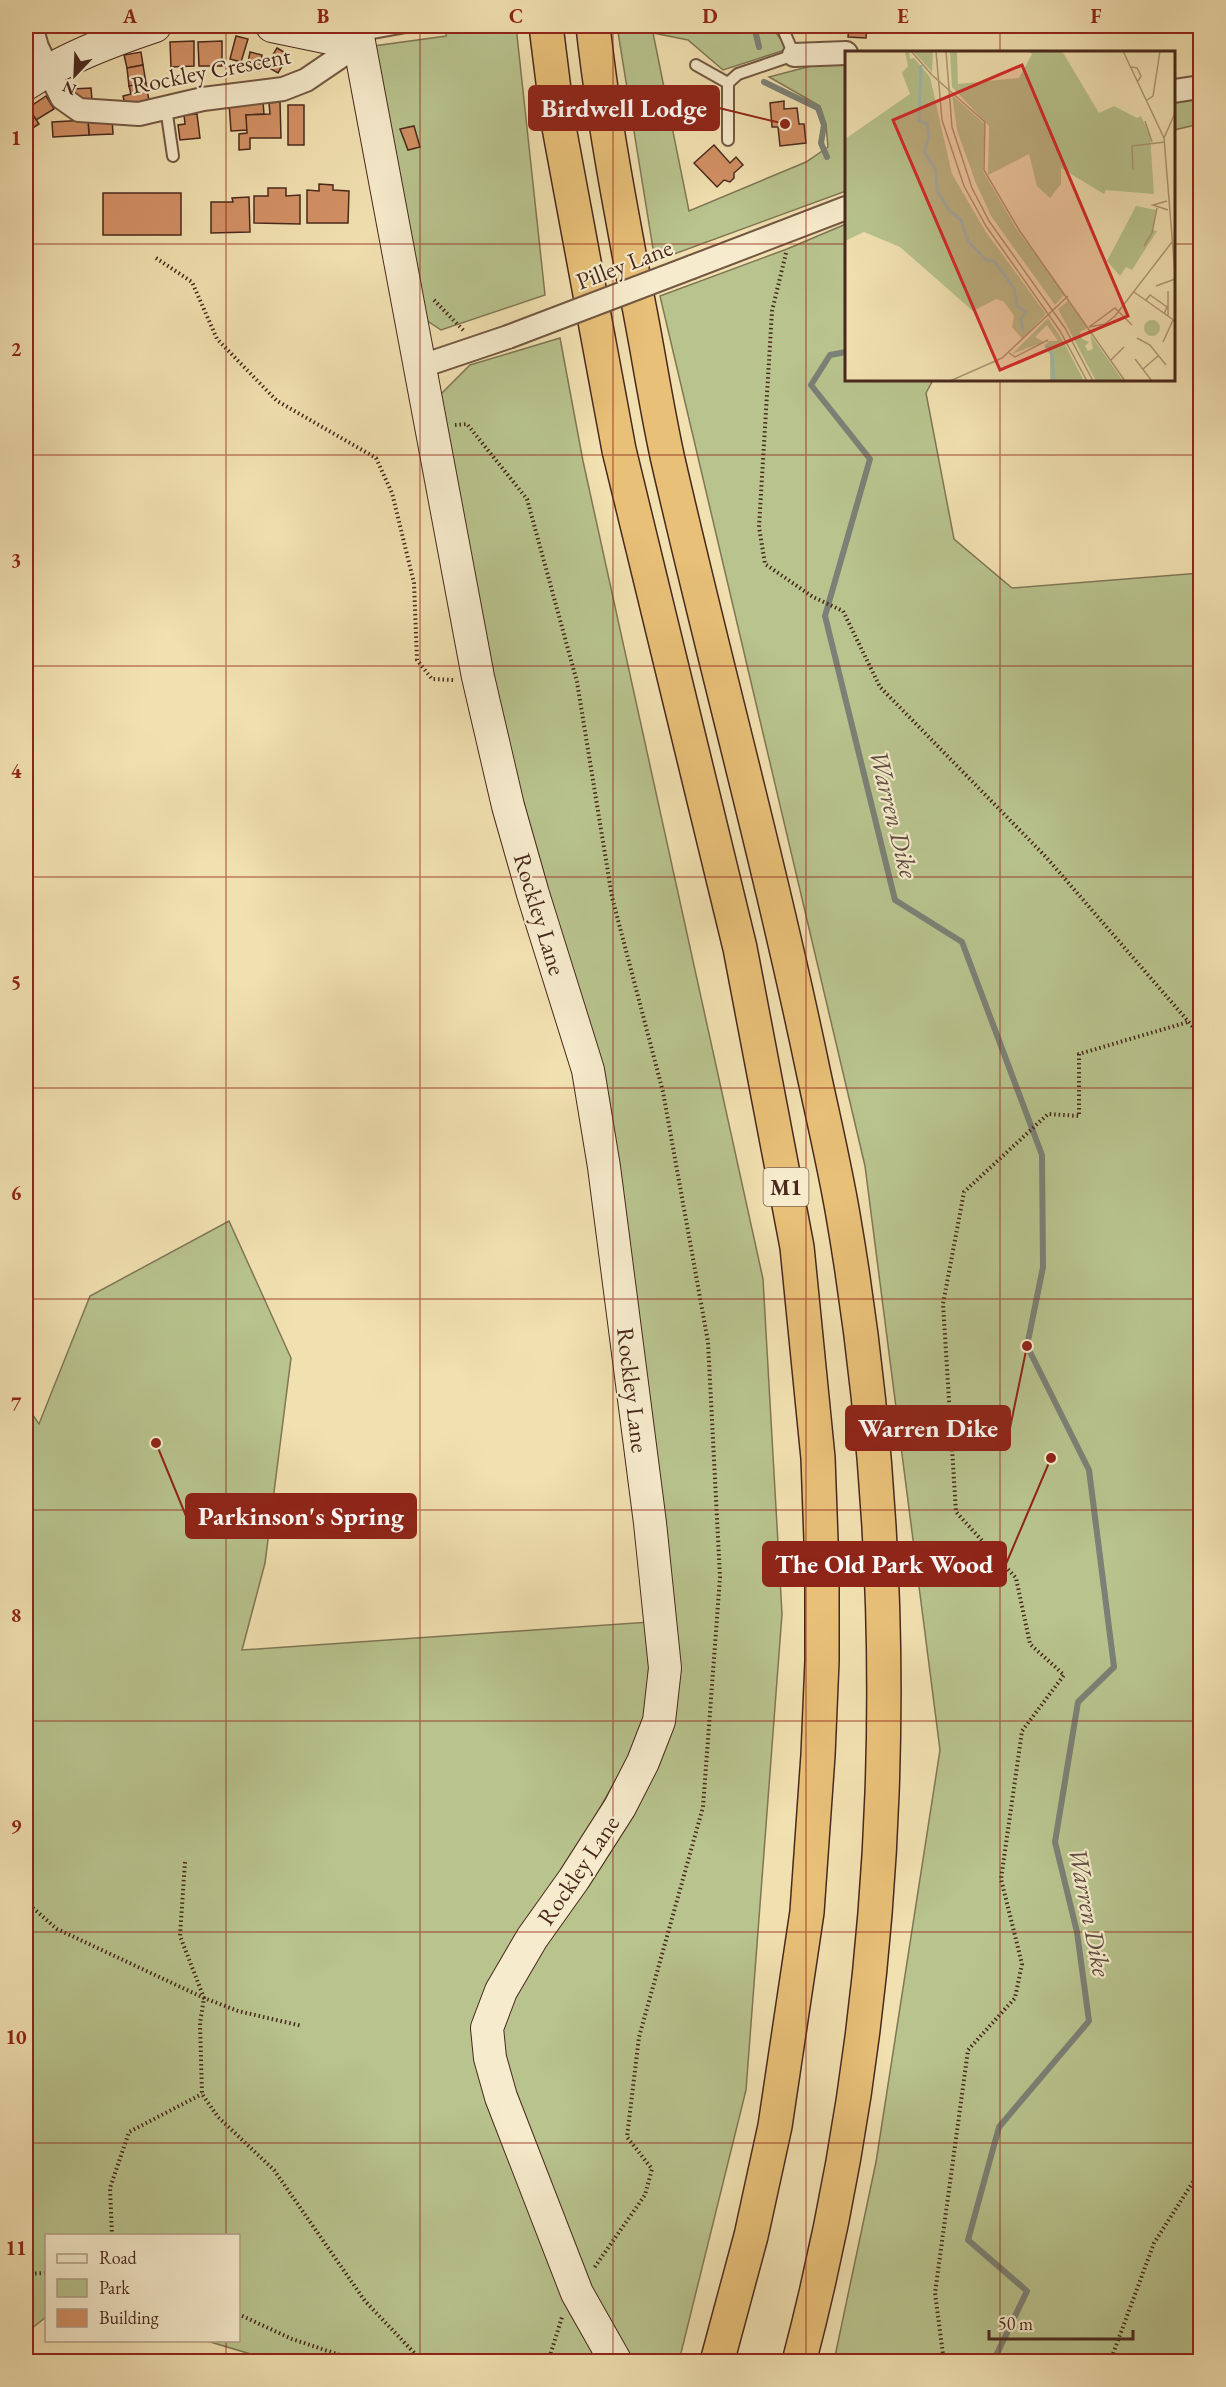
<svg xmlns="http://www.w3.org/2000/svg" width="1226" height="2387" viewBox="0 0 1226 2387" font-family="'EB Garamond',serif">
<rect width="100%" height="100%" fill="#f1e0b0"/>
<filter id="stains"><feTurbulence type="fractalNoise" baseFrequency=".00333" numOctaves="4"/><feColorMatrix values="0 0 0 0 .2 0 0 0 0 .09 0 0 0 0 .02 0 0 0 .5 -.17"/></filter>
<radialGradient id="worn" r=".72"><stop offset=".6" stop-color="#630" stop-opacity="0"/><stop offset="1" stop-color="#630" stop-opacity=".3"/></radialGradient>
<!-- green -->
<g fill="#b8c38d" stroke="#807655" stroke-width="1.5">
<path d="M448,26H516L545,295L441,330L423,318L374,46L446,36Z"/>
<path d="M617,26H771L788,49L723,70L688,40L653,33L689,211L806,162L828,147L826,125L820,106L769,77L830,61H846V191L655,261Z"/>
<path d="M1200,97V124L1174,130V102Z"/>
<path d="M846,224V380H933L926,393L954,539L1012,588L1200,573V2361H834L876,2162L940,1750L865,1166L660,296L787,249Z"/>
<path d="M560,338L583,461L763,1279L782,1614L746,2090L679,2361H629L581,2276L539,2169L499,2044L511,1998L676,1664L604,1070L542,882L493,676L441,394L470,365Z"/>
<path d="M229,1221L291,1358L265,1563L242,1650L650,1622L653,1670L643,1731L563,1874L477,2015L518,2171L566,2306L597,2361H274L207,2341L238,2340V2236H46V2317L26,2333V1405L39,1424L90,1296Z"/>
</g>
<g fill="none" stroke-linecap="round" stroke-linejoin="round">
<!-- stream -->
<g stroke="#7b8176" stroke-width="6">
<path d="M754,26L759,47"/>
<path d="M764,82L818,108L824,125L821,143L827,157"/>
<path d="M846,352L830,355L811,385L870,459L825,616L895,900L962,942L1042,1155L1043,1267L1027,1346L1089,1470L1114,1667L1078,1702L1055,1842L1077,1932L1089,2021L999,2127L968,2240L1027,2291L993,2362"/>
</g>
</g>
<!-- building -->
<g fill="#d29064" stroke="#49291d" stroke-width="1.5">
<path d="M849,26H867L866,38L848,37Z"/>
<path d="M236,36L248,39L241,62L230,59Z"/>
<path d="M194,41V66L171,67L170,42Z"/>
<path d="M222,41V66H199L198,42Z"/>
<path d="M277,48L289,55L278,73L266,66Z"/>
<path d="M141,52L143,65L127,68L124,55Z"/>
<path d="M250,52L262,55L259,71L247,68Z"/>
<path d="M143,65L146,83L129,86L127,68Z"/>
<path d="M146,83L149,101L125,105L123,96L131,94L129,86Z"/>
<path d="M91,88L92,100L72,101V89Z"/>
<path d="M46,96L54,109L36,120L28,108Z"/>
<path d="M263,101L264,114L246,115L248,130L231,131L229,103Z"/>
<path d="M784,101V109L797,108L799,124H804L806,143L780,146L778,127H772L770,103Z"/>
<path d="M280,102L281,138H250V149L239,150V134L247,133L246,115L270,114L269,103Z"/>
<path d="M26,104L39,124L28,131L26,128Z"/>
<rect x="288" y="105" width="16" height="40"/>
<path d="M197,114L200,138L180,140L178,125L185,124L184,115Z"/>
<path d="M112,118L113,134L89,135L88,120Z"/>
<path d="M88,120L89,135L53,137L52,122Z"/>
<path d="M414,126L420,147L408,150L400,129Z"/>
<path d="M714,145L730,163L736,157L743,165L734,173V178L730,182L724,180L717,187L694,163Z"/>
<path d="M319,184L333,185V190L349,191L348,223H307V190L319,191Z"/>
<path d="M268,188H286V196L300,195V224L254,223V196H268Z"/>
<rect x="103" y="193" width="78" height="42"/>
<path d="M249,197L250,232L211,233V202H233L232,198Z"/>
</g>
<g fill="none" stroke-linecap="round" stroke-linejoin="round">
<!-- lane casing -->
<g stroke="#735742" stroke-width="14">
<g id="lane">
<path d="M361,35L405,27"/>
<path d="M696,65L728,83"/>
<path d="M728,83L738,74L794,55L783,29L785,26"/>
<path d="M728,83V140"/>
<path d="M166,108L173,156"/>
</g>
</g>
<!-- street casing -->
<g stroke="#735742" stroke-width="26">
<g id="street">
<path d="M31,26L37,47L62,98L79,110L139,114L203,99L283,89L306,80L359,44"/>
<path d="M794,55L846,53"/>
<path d="M1174,91L1200,87"/>
<path d="M692,267L846,208"/>
<path d="M419,367L508,337"/>
</g>
</g>
<!-- secondary casing -->
<g stroke="#49291d" stroke-width="34">
<g id="secondary">
<path d="M272,26L359,44"/>
<path d="M356,26L478,677L508,806L533,894L588,1070L604,1167L650,1523L665,1668L659,1721L643,1762L620,1807L574,1879L532,1938L501,1991L487,2028L490,2058L501,2097L577,2293L616,2362"/>
<path d="M26,84C66,58 110,41 155,26"/>
</g>
</g>
<!-- highway casing -->
<g stroke="#49291d" stroke-width="36">
<g id="highway">
<path d="M546,26L558,122L619,450L740,948L797,1247L818,1458L822,1568V1661L818,1755L807,1912L775,2126L751,2236L717,2362"/>
<path d="M593,26C603,117 620,206 637,296C648,350 656,406 668,460C715,665 771,868 814,1075C824,1121 835,1168 843,1215C908,1594 897,1989 799,2362"/>
</g>
</g>
<!-- path -->
<g stroke="#49291d" stroke-width="4" stroke-dasharray="1.5 3" stroke-linecap="butt">
<path d="M786,253L772,311L759,527L765,564L813,597L843,611L880,687L1046,857L1200,1035"/>
<path d="M156,258L192,282L217,339L277,401L376,458L392,493L414,583L417,660L432,679L454,680"/>
<path d="M434,300L464,331"/>
<path d="M455,425L467,424L527,499L577,682L612,897L663,1092L708,1342L720,1577L703,1807L639,2037L627,2137L652,2169L645,2195L594,2268"/>
<path d="M185,1862L180,1936L204,1998L200,2023L202,2094L218,2117L274,2170L365,2301L419,2358"/>
<path d="M26,1902L57,1929L204,1998L238,2011L302,2026"/>
<path d="M112,2236L110,2188L129,2132L202,2094"/>
<path d="M26,2274L46,2273"/>
<path d="M238,2314L292,2339L361,2362"/>
<path d="M373,2362L419,2358L434,2362"/>
<path d="M548,2362L562,2317"/>
<path d="M944,2362L935,2293L968,2050L1015,1998L1022,1964L1001,1879L1022,1731L1064,1675L1030,1644L1016,1578L956,1512L943,1304L964,1192L1048,1114L1079,1116V1054L1188,1022"/>
<path d="M1110,2362L1154,2243L1200,2171"/>
</g>
<!-- lane -->
<use href="#lane" stroke="#f6ebcc" stroke-width="10"/>
<!-- street -->
<use href="#street" stroke="#f6ebcc" stroke-width="22"/>
<!-- secondary -->
<use href="#secondary" stroke="#f6ebcc" stroke-width="32"/>
<!-- highway -->
<use href="#highway" stroke="#e8c078" stroke-width="33"/>
<!-- street-bridge casing -->
<g stroke="#735742" stroke-width="26" stroke-linecap="butt">
<path id="street-bridge" d="M508,337L692,267"/>
</g>
<!-- street-bridge -->
<use href="#street-bridge" stroke="#f6ebcc" stroke-width="22"/>
</g>
<!-- grid -->
<path fill="none" stroke="#8f2418" stroke-width="1.5" stroke-opacity="0.55" d="M226,26V2236M420,26V2362M613,26V2362M806,26V2362M1000,26V52M26,244H846M1174,244H1200M1000,380V2362M26,455H1200M26,666H1200M26,877H1200M26,1088H1200M26,1299H1200M26,1510H1200M26,1721H1200M26,1932H1200M26,2143H1200M226,2340V2362"/>
<g text-anchor="middle" dominant-baseline="central" stroke-width="4.5" stroke-linejoin="round" paint-order="stroke">
<!-- shield labels -->
<rect fill="#f6ebcc" stroke="#7d6352" stroke-width="1.5" x="763.5" y="1168" width="45" height="38" rx="4.5"/>
<g font-size="22" font-weight="bold" fill="#49291d">
<text x="786" y="1187">M1</text>
</g>
<!-- street labels -->
<g font-size="24" fill="#49291d" stroke="#f6ebcc">
<text transform="translate(211 70) rotate(-11)">Rockley Crescent</text>
<text transform="translate(624 264) rotate(-21)">Pilley Lane</text>
<text transform="translate(540 914) rotate(73)">Rockley Lane</text>
<text transform="translate(633 1390) rotate(83)">Rockley Lane</text>
<text transform="translate(578 1870) rotate(-56)">Rockley Lane</text>
</g>
<!-- water labels -->
<g font-size="26" font-style="italic" fill="#5e4e42" stroke="#f6ebcc">
<text transform="translate(894 814) rotate(76)">Warren Dike</text>
<text transform="translate(1090 1912) rotate(79)">Warren Dike</text>
</g>
</g>
<!-- overview -->
<g transform="translate(845 51)">
<rect width="330" height="330" fill="#f1e0b0"/>
<path d="M64,0L65,8L69,7L85,26L107,123L141,181L201,263L177,288L167,276L169,265L159,251L151,248L128,260L55,196L19,181L0,190V88L65,43L57,22L63,15L60,1ZM68,0H88L87,21ZM105,0H112L113,33L174,27L187,3L183,0H217L254,62L269,55L292,67L296,65L305,84L309,143L261,139L259,143L216,117V133L205,147L192,135L184,103L143,124L144,75L107,36ZM107,44L140,73L138,120L172,179L220,243L210,254L146,165L130,130L112,79ZM291,155L311,159L308,179L312,180L287,219L281,216L275,225L262,210ZM223,250L242,277L235,281L237,288L244,291L240,295L243,300L248,298L245,283L278,330H251L213,258ZM203,267L218,290L239,330H205V303L199,295L204,290H213L202,274L190,286L199,291L167,303ZM299 277a8 8 0 1 1 16 0a8 8 0 1 1-16 0Z" fill="#b8c38d"/>
<path fill="none" stroke="#9cbcb2" stroke-width="3" d="M76,14L74,70L82,73L84,86L79,101L91,119L92,140L104,159L116,169L123,190L141,209L149,210L169,237L172,255L181,261L176,268L178,280M202,294L207,304L209,330"/>
<path fill="none" stroke="#ae9775" stroke-width="1.5" d="M66,0L87,24L140,71L139,119L174,179L280,330M91,0L97,69L119,135L141,175L215,280L242,330M101,0L107,76L127,137L144,170L220,277L248,330M278,0L319,87L330,222M286,16L292,17L296,25L293,30M302,49L308,45L315,0M300,70L307,91M319,87L330,62M288,119L287,95L320,91M322,150L308,154L323,159M299,195L307,182L312,157M311,235L330,228M323,240V265M289,241L330,270M301,249L305,244L322,256L319,263M244,276L260,273L270,265L327,191M244,276L270,257L287,274M292,287L305,294L321,314M318,291L328,269M164,302L170,306L203,289M290,308L307,330M266,309L279,296M298,318L313,305M105,330L157,307L223,245"/>
<path fill="#d62828" fill-opacity="0.15" stroke="#d62828" stroke-width="3" d="M177,14L283,265L155,319L48,69Z"/>
<rect width="330" height="330" fill="none" stroke="#49291d" stroke-width="3"/>
</g>
<!-- callouts -->
<path fill="none" stroke="#8f2418" stroke-width="2" d="M785 124L719 108M1027 1346L1010 1428M156 1443L186 1516M1051 1458L1006 1564"/>
<g fill="#8f2418" stroke="#f6ebcc" stroke-width="2">
<circle cx="785" cy="124" r="6"/>
<circle cx="1027" cy="1346" r="6"/>
<circle cx="156" cy="1443" r="6"/>
<circle cx="1051" cy="1458" r="6"/>
</g>
<g fill="#8f2418" stroke="#8f2418" stroke-width="2">
<rect x="529" y="86" width="190" height="44" rx="6"/>
<rect x="846" y="1406" width="164" height="44" rx="6"/>
<rect x="186" y="1494" width="230" height="44" rx="6"/>
<rect x="763" y="1542" width="243" height="44" rx="6"/>
</g>
<g font-size="26" text-anchor="middle" font-weight="bold" fill="#fff">
<text x="624" y="117">Birdwell Lodge</text>
<text x="928" y="1437">Warren Dike</text>
<text x="301" y="1525">Parkinson's Spring</text>
<text x="884" y="1573">The Old Park Wood</text>
</g>
<!-- margin -->
<rect width="1226" height="2387" fill="none" stroke="#f1e0b0" stroke-width="66"/>
<!-- legend -->
<rect x="45" y="2234" width="195" height="108" fill="#f6ebcc" stroke="#b19d86" stroke-width="1.5"/>
<rect x="57" y="2254" width="30" height="9" fill="#f6ebcc" stroke="#b19d86" stroke-width="1.5"/>
<text x="99" y="2264" font-size="18" fill="#49291d">Road</text>
<rect x="57" y="2279" width="30" height="18" fill="#b8c38d" stroke="#b19d86" stroke-width="1.5"/>
<text x="99" y="2294" font-size="18" fill="#49291d">Park</text>
<rect x="57" y="2309" width="30" height="18" fill="#d29064" stroke="#b19d86" stroke-width="1.5"/>
<text x="99" y="2324" font-size="18" fill="#49291d">Building</text>
<!-- north arrow -->
<g transform="translate(75 75) rotate(203)" stroke="#f6ebcc" stroke-width="4.5" paint-order="stroke">
<path d="M0-4.5L10 22L0 15L-10 22Z" fill="#49291d"/>
<text y="-9" font-size="16" font-weight="bold" text-anchor="middle" fill="#49291d">N</text>
</g>
<!-- scale -->
<path d="M989 2330v9h144v-9" fill="none" stroke="#49291d" stroke-width="3"/>
<text x="998" y="2330" font-size="18" fill="#49291d" stroke="#f6ebcc" stroke-width="4.5" paint-order="stroke">50 m</text>
<rect x="33" y="33" width="1160" height="2321" fill="none" stroke="#8f2418" stroke-width="2"/>
<g font-size="20" text-anchor="middle" font-weight="bold" fill="#8f2418">
<text x="130" y="23">A</text>
<text x="323" y="23">B</text>
<text x="516" y="23">C</text>
<text x="710" y="23">D</text>
<text x="903" y="23">E</text>
<text x="1096" y="23">F</text>
<text x="16" y="145">1</text>
<text x="16" y="356">2</text>
<text x="16" y="567">3</text>
<text x="16" y="778">4</text>
<text x="16" y="989">5</text>
<text x="16" y="1200">6</text>
<text x="16" y="1411">7</text>
<text x="16" y="1622">8</text>
<text x="16" y="1833">9</text>
<text x="16" y="2044">10</text>
<text x="16" y="2255">11</text>
</g>
<rect width="100%" height="100%" filter="url(#stains)"/>
<rect width="100%" height="100%" fill="url(#worn)"/>
</svg>
